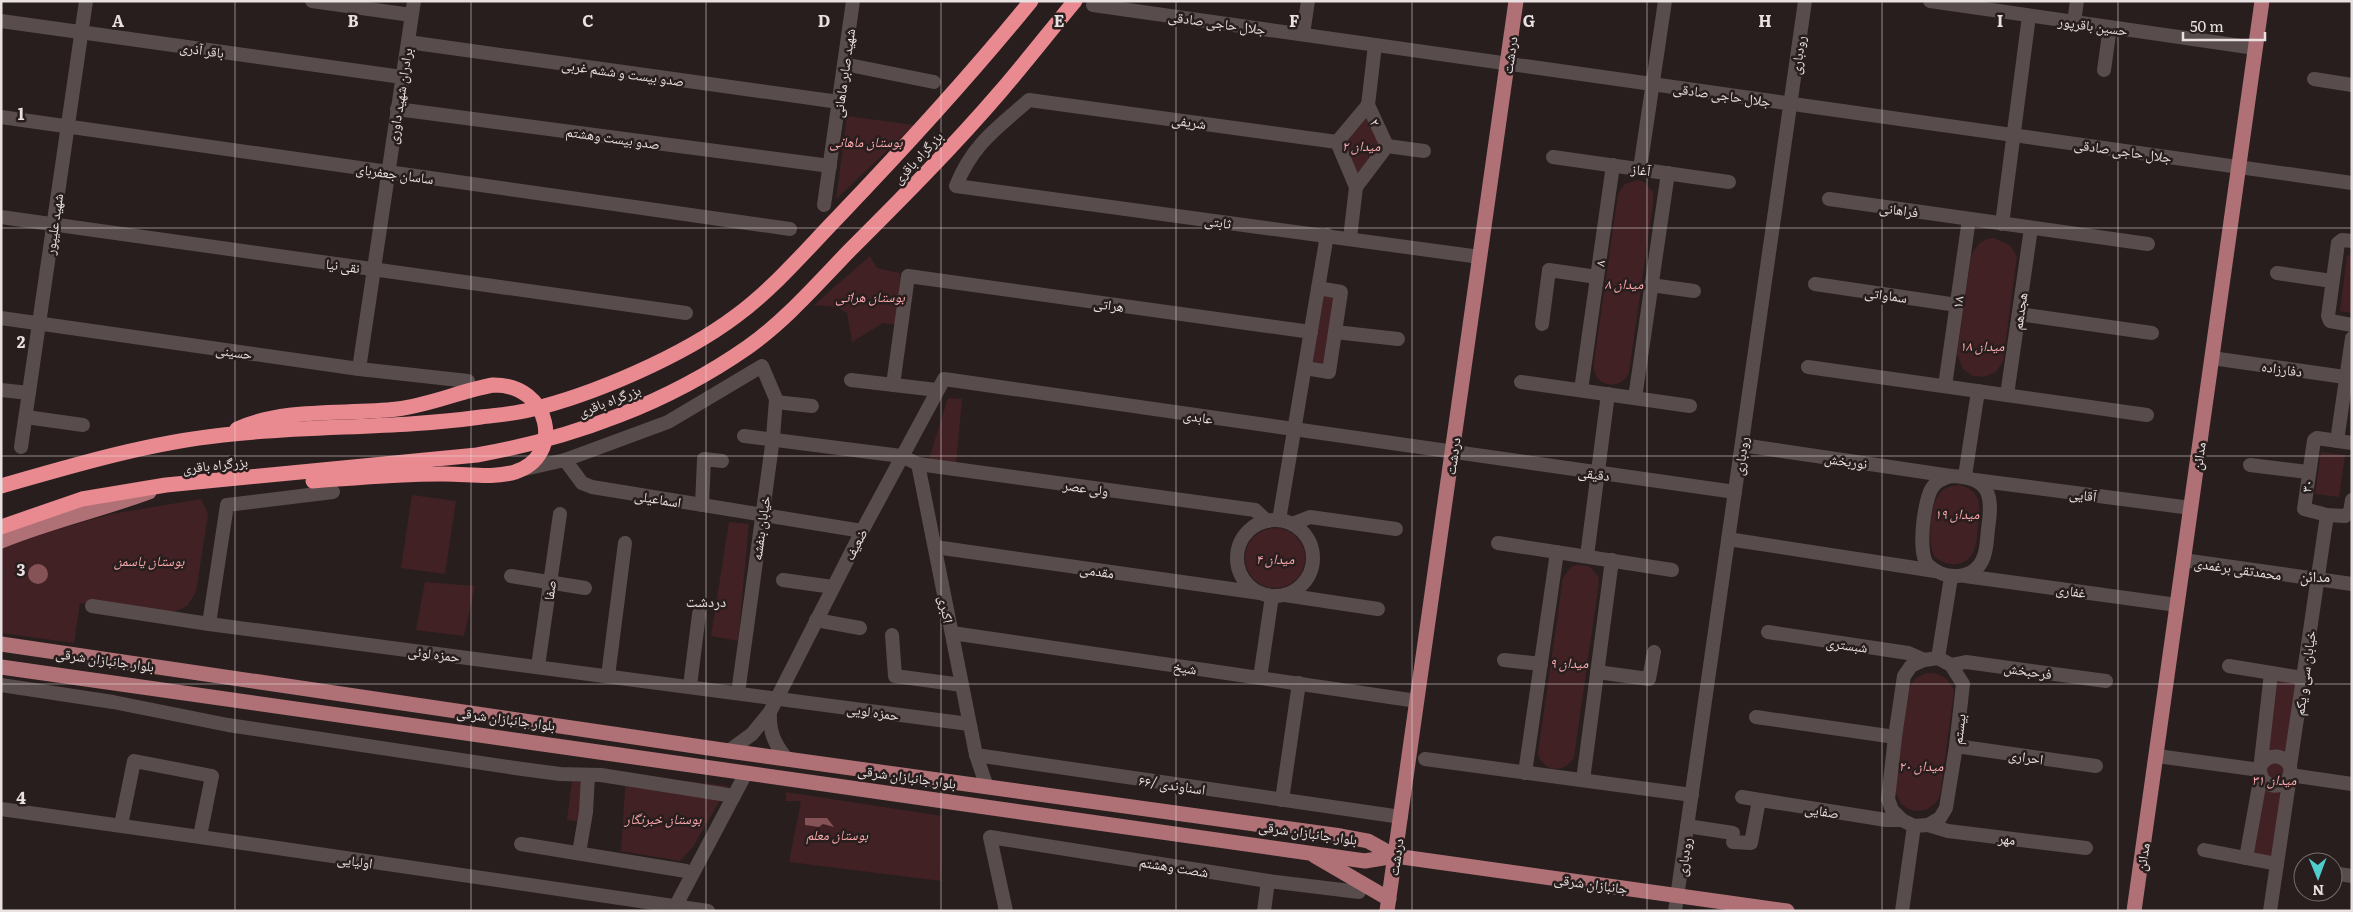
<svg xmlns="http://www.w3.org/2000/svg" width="2353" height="912" viewBox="0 0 2353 912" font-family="Literata,'Noto Naskh Arabic',serif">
<rect width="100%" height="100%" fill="#281e1e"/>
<!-- green -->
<g fill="#412124">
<path d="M1366,115L1381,146L1357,176L1342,143Z"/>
<path d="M847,116L914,125L836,199Z"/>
<path d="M1638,180L1644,182L1653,192V204L1629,372C1623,386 1608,389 1597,378L1594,369V362L1618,194L1625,184Z"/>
<path d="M1994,238L2011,246L2017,257L2003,361L1996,372L1984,377L1973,376L1963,369L1957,354L1971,256C1976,245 1982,239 1994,238Z"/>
<path d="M2347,255L2352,256V313L2340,311Z"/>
<path d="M870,256L877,268L900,273L897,325L883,323L852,342L847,313L837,307L814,305Z"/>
<path d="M1320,293L1336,295L1325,368L1309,365Z"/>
<path d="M948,398L962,399L956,463L929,459Z"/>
<path d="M2321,452L2345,455L2339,497L2315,494Z"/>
<path d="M1958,485C1982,489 1981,507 1978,527C1977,534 1977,543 1974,550C1968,567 1948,568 1935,557C1927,545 1930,508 1938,496C1942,488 1950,486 1958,485Z"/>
<path d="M412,495L456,501L445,574L401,568Z"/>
<path d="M201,499L208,514L196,592L187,606L172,613L80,603L74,643L1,633V548L16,541L111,514Z"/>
<path d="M729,522L749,524L738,641L711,636Z"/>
<circle cx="1275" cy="558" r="30"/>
<path d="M1576,565L1589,566L1598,576L1599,582L1574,757C1565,774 1543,773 1538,753L1563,578L1570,568Z"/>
<path d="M425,582L475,586L464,636L416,630Z"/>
<path d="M1926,673C1940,672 1949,678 1954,691L1940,796C1932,812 1914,816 1901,804L1894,788L1908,690L1915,679Z"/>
<path d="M2275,677L2300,681L2275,859L2250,856Z"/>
<path d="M626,774L728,786L693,847L680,861L621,851Z"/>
<path d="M572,781L584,783L581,822L567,820Z"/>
<path d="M786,792L942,816L941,881L789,862L801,801H786Z"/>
</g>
<!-- water -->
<g fill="#855255">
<circle cx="38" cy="574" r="10"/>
<path d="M805,818H827L834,827L823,824L819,827L805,825Z"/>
</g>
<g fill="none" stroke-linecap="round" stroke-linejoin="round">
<!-- minor -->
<g stroke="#584c4c" stroke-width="14">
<path d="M312,1L411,15"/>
<path d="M1930,1L2255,48"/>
<path d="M1093,5L2352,183"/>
<path d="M1,21L402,77"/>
<path d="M2074,22L2077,1"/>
<path d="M1303,34L1308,1"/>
<path d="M408,42L839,102"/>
<path d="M844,64L934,82"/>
<path d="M2104,70L2110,27"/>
<path d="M2314,79L2352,85"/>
<path d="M1368,105L1375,45"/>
<path d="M1368,105L1387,146"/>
<path d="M397,109L830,166"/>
<path d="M1,117L790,229"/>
<path d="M1337,142L1029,100C997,128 972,145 956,186L1480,257"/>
<path d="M1337,142L1356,187L1350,238"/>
<path d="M1337,142L1368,105"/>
<path d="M1387,146L1424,151"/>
<path d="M1553,157L1729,182"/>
<path d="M1640,169L1665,1"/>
<path d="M1356,187L1387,146"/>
<path d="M1829,199L2148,244"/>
<path d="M824,205L853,1"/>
<path d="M1,217L686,313"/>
<path d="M2002,224L2029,16"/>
<path d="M2352,241L2342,240L2338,243L2328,316L2330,321L2352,325"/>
<path d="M2277,273L2332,281"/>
<path d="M1815,284L1957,305"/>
<path d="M1651,285L1694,291"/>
<path d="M2019,314L2152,333"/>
<path d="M1,318L359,369L468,381"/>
<path d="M1542,324L1549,270L1597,277"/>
<path d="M1335,332L1398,339"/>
<path d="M2212,358L2352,378"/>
<path d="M1808,367L2147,415"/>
<path d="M1305,368L1329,372L1341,292L1318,288"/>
<path d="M359,369L414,1"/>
<path d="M851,380L937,390"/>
<path d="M1521,382L1690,406"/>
<path d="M893,385L908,276L1311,332"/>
<path d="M1945,386L1969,219"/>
<path d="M1,390L29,393"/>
<path d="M1581,390L1613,165"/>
<path d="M2007,395L2031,228"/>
<path d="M1635,398L1668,173"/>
<path d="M776,402L812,406"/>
<path d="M26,417L83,425"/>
<path d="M744,436L901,456L918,464L1255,510L1267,521"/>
<path d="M2337,441L2352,338"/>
<path d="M2352,443L2317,438L2314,440L2304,509L2327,515L2345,516L2350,512L2352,500"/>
<path d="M1742,445L1951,476"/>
<path d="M21,447L86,1"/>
<path d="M565,460L582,483L592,487L862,531"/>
<path d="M918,464L976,755"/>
<path d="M2250,465L2308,472"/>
<path d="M520,470L565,460L668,422L762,366L776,399L773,438L738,693"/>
<path d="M1951,476C1991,477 1993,496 1988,529C1987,538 1987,548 1984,556C1976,581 1945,581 1928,565C1917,554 1924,500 1932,488C1936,481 1944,478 1951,476Z"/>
<path d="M1965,476L1978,391"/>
<path d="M1975,480L2191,508"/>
<path d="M702,505L704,459L722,461"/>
<path d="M1279,520L1327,235"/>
<circle cx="1275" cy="558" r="38"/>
<path d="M1292,524L1310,517L1396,529"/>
<path d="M1728,539L1935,571"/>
<path d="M1498,543L1672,570"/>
<path d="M935,547L1260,593"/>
<path d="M1587,556L1608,394"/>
<path d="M2183,560L2352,584"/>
<path d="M511,576L585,588"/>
<path d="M1965,576L2177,605"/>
<path d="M783,580L833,587"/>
<path d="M1285,595L1378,609"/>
<path d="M92,606L209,624L969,724"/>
<path d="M816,620L860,628"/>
<path d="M209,624L227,505L333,492"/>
<path d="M1768,632L1908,653L1924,660"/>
<path d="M952,633L1417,701"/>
<path d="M892,635L895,676L962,685"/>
<path d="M1938,658L1951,665L1963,684L1956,746L1946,808L1940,818L1928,825L1914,826L1902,820L1892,810L1888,799L1895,737L1904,676L1911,666L1924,660Z"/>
<path d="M1938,658L1951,577"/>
<path d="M1504,660L1541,664"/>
<path d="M1951,665L1966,662L2106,681"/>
<path d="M538,666L560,514"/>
<path d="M2229,666L2303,678"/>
<path d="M1597,672L1649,679L1654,652"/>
<path d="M608,676L625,543"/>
<path d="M1260,678L1272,596"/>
<path d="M1,685L113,702L228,725L515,768L560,774L601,775L734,796"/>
<path d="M690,686L699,614"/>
<path d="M770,712C769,731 774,744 787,759"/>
<path d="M1756,717L1895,737"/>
<path d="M1956,746L2096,766"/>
<path d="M729,751L752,734L770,712L862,531L944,379L1735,492"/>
<path d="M2157,756L2260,770"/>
<path d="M1425,759L1692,795"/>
<path d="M2261,765C2269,753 2283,754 2290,766C2294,790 2262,793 2260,770L2271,673"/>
<path d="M2290,766L2327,515"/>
<path d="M1525,773L1557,552"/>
<path d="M2290,775L2352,784"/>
<path d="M1583,780L1612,560"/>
<path d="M987,787L976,755L1401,817"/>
<path d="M1742,797L1886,820H1902"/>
<path d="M1282,800L1299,683"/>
<path d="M1,809C237,841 472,877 708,911"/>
<path d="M121,825L134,761L212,776L200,836"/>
<path d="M1928,825L1948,831L2086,848"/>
<path d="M1687,826L1733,833"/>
<path d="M1733,842L1751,843L1759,800"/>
<path d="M521,844L686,871"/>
<path d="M2204,850L2277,864"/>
<path d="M579,853L586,812L588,775"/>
<path d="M2246,858L2261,775"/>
<path d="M2339,874L2352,876"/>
<path d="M673,911L746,773"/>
<path d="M1006,911L990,837L1268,881L1359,892"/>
<path d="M1264,911L1268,881"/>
<path d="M1675,911L1805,1"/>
<path d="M1902,911L1914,826"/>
<path d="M2270,911L2290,776"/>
</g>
<!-- major -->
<g stroke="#af7175" stroke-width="15">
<path d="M1,541C50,521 100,510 149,492"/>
<path d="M1,644L729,751L1341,836L1368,841L1395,856"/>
<path d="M1,667L1365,861L1395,856L1787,911"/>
<path d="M1315,856L1389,899"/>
<path d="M1387,911L1516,1"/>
<path d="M2134,911L2262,1"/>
</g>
<!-- highway -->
<g stroke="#e98990" stroke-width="15">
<path d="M237,429C286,407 344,415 397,409C430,405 460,391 493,385C551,384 565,456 515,472C491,479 464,473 439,474C397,474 355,478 313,481"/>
<path d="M1,486C74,465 148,443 223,435C309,425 396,429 481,417C497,415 513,414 529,410C593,395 683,356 736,316C774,288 806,250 839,216C906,146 970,76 1031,1"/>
<path d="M1,527L82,499L166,485L477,455C573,438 668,403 748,347C786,320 817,284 849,251C901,199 953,147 1001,91C1026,62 1050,31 1075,1"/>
</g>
</g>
<!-- grid -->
<path fill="none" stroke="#e9e1e1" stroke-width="1" stroke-opacity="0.55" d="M235,1V911M471,1V911M706,1V911M941,1V911M1176,1V911M1412,1V911M1647,1V911M1882,1V911M2118,1V911M1,228H2352M1,456H2352M1,684H2352"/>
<g text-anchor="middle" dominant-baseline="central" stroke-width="5" stroke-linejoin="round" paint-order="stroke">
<!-- street labels -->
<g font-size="14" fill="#e9e1e1" stroke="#281e1e">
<text transform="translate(1217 22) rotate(8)">جلال حاجی صادقی</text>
<text transform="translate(2093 25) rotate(8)">حسین باقرپور</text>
<text transform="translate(202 49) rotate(8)">باقر آذری</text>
<text transform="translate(1509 55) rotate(-82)">دردشت</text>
<text transform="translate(1797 55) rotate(-82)">رودباری</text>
<text transform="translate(623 72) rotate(8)">صدو بیست و ششم غربی</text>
<text transform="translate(843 73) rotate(-82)">شهید صابر ماهانی</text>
<text transform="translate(1722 94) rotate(8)">جلال حاجی صادقی</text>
<text transform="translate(399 96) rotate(-81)">برادران شهید داوری</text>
<text transform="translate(1189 121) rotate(8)">شریفی</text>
<text transform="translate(1376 122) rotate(65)">۲</text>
<text transform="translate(613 137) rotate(8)">صدو بیست وهشتم</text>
<text transform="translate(2123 150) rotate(8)">جلال حاجی صادقی</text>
<text transform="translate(917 157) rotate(-47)">بزرگراه باقری</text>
<text transform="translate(1641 169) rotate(8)">آغاز</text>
<text transform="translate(395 173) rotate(8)">ساسان جعفربای</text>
<text transform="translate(1899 209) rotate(8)">فراهانی</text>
<text transform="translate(1218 221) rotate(8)">ثابتی</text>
<text transform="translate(53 224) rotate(-82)">شهید علیپور</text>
<text transform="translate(1599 263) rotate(-82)">۸</text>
<text transform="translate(343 265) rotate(8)">نقی نیا</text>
<text transform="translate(1886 294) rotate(8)">سماواتی</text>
<text transform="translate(1957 302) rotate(-82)">۱۸</text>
<text transform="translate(1109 304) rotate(8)">هراتی</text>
<text transform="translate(2019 311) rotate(-82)">هجدهم</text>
<text transform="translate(234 351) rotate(8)">حسینی</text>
<text transform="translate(2282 368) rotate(8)">دفارزاده</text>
<text transform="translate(609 400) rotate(-21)">بزرگراه باقری</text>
<text transform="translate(1198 416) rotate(8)">عابدی</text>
<text transform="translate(1452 456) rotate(-82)">دردشت</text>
<text transform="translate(1740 456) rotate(-82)">رودباری</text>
<text transform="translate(2198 456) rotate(-82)">مدائن</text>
<text transform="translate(1846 460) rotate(8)">نوربخش</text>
<text transform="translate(215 464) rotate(-6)">بزرگراه باقری</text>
<text transform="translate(1594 473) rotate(8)">دقیقی</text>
<text transform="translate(2306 486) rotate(-82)">۳۰</text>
<text transform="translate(1086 487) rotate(8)">ولی عصر</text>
<text transform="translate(2083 494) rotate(7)">آقایی</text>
<text transform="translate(658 498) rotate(9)">اسماعیلی</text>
<text transform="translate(760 528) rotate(-82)">خیابان بنفشه</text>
<text transform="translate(855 544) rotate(-63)">ضعیف</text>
<text transform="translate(2238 568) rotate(8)">محمدتقی برغمدی</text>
<text transform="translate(1097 570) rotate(8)">مقدمی</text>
<text transform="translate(549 590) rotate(-82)">صفا</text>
<text transform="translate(2071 590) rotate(8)">غفاری</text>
<text transform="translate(947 609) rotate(79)">اکبری</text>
<text transform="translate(1847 644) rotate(8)">شبستری</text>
<text transform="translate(434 653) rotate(7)">حمزه لوئی</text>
<text transform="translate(105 659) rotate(8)">بلوار جانبازان شرقی</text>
<text transform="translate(1185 667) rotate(8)">شیخ</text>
<text transform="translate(2028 670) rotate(8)">فرحبخش</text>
<text transform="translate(2304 673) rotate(-82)">خیابان سی و یکم</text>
<text transform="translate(873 711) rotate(8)">حمزه لویی</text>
<text transform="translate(506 718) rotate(8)">بلوار جانبازان شرقی</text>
<text transform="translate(1958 729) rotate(-83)">بیستم</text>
<text transform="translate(2026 756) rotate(8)">احراری</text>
<text transform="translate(907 776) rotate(8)">بلوار جانبازان شرقی</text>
<text transform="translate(1172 784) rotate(8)">اسناوندی /۶۶</text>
<text transform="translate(1822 810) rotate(9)">صفایی</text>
<text transform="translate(1308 832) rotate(8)">بلوار جانبازان شرقی</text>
<text transform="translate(2007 838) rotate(7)">مهر</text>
<text transform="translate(1395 857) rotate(-82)">دردشت</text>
<text transform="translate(1683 857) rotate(-82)">رودباری</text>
<text transform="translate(2142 857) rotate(-82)">مدائن</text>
<text transform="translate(355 860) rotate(8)">اولیایی</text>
<text transform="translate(1174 866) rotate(9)">شصت وهشتم</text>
<text transform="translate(1591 883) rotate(8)">جانبازان شرقی</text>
</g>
<!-- park labels -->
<g font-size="14" font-style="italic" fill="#ffabb0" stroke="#281e1e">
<text x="866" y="141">بوستان ماهانی</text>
<text x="1361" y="145">میدان ۲</text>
<text x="1624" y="283">میدان ۸</text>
<text x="870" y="296">بوستان هراتی</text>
<text x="1982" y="345">میدان ۱۸</text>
<text x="1957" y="513">میدان ۱۹</text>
<text x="1275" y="558">میدان ۴</text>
<text x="149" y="560">بوستان یاسمن</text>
<text x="1569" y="662">میدان ۹</text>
<text x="1921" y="765">میدان ۲۰</text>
<text x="2274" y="779">میدان ۳۱</text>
<text x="663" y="818">بوستان خبرنگار</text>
<text x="837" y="834">بوستان معلم</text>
</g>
<!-- neighbourhood labels -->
<g font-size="15" fill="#e9e1e1" stroke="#281e1e">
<text x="2315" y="575">مدائن</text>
<text x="706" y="600">دردشت</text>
</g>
</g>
<g font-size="16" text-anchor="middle" font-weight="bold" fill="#e9e1e1" stroke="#281e1e" stroke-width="5" stroke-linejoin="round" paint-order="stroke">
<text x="118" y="27">A</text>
<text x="353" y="27">B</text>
<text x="588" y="27">C</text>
<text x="824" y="27">D</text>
<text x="1059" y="27">E</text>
<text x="1294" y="27">F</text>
<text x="1529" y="27">G</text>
<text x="1765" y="27">H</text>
<text x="2000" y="27">I</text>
<text x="21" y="120">1</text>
<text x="21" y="348">2</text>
<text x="21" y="576">3</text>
<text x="21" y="804">4</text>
</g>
<!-- border -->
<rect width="2353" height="912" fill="none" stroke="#e9e1e1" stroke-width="5"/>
<!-- north arrow -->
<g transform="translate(2318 877) rotate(179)"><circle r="24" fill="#281e1e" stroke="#756c6c"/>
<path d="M0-4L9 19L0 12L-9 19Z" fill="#52cdcd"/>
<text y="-8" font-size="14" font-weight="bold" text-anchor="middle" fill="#e9e1e1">N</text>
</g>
<!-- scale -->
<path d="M2183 32v8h82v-8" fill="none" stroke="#e9e1e1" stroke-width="2.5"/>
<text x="2190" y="32" font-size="15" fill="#e9e1e1" stroke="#281e1e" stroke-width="4" paint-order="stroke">50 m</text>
</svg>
